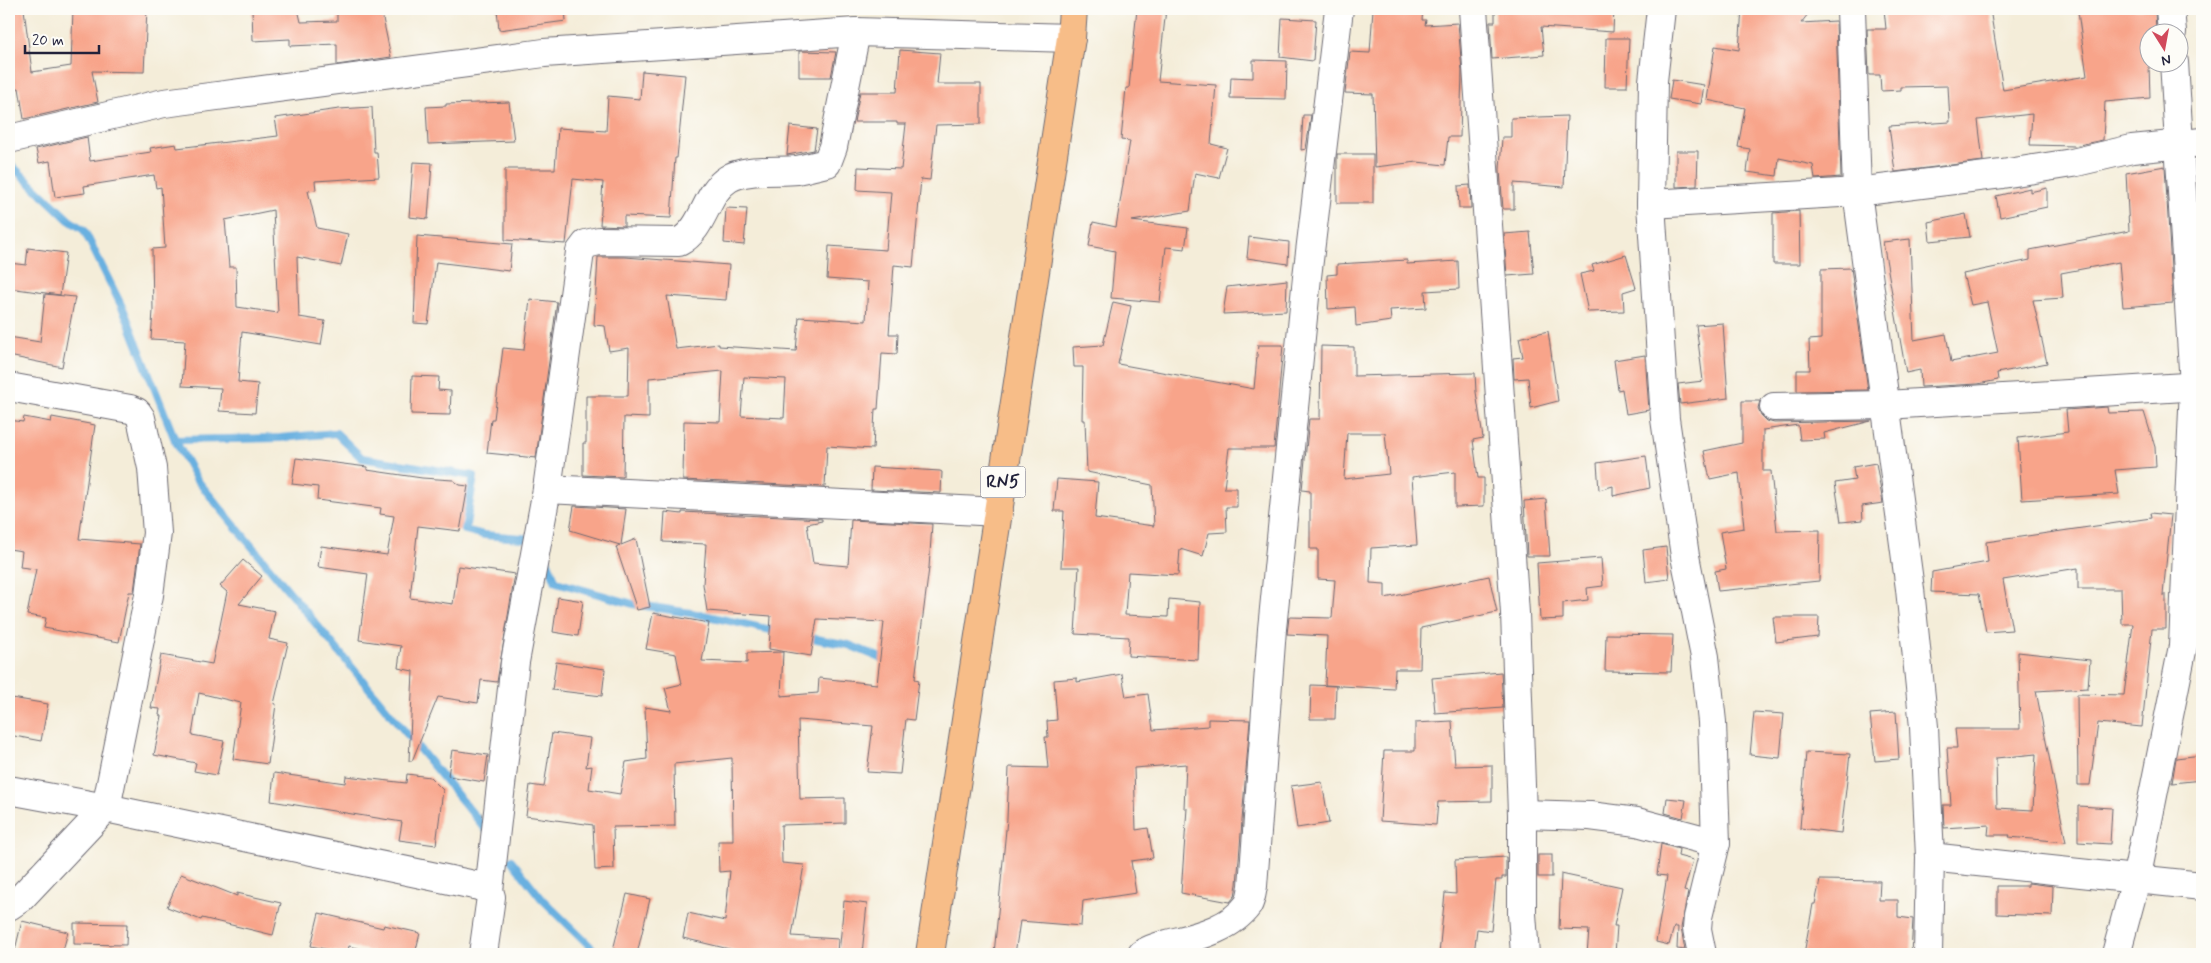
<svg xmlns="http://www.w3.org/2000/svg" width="2211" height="963" viewBox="0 0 2211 963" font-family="Mynerve,sans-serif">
<rect width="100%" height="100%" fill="#fdfcf7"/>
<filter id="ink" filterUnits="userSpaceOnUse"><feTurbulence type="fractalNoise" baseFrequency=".02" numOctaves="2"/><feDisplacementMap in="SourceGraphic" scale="10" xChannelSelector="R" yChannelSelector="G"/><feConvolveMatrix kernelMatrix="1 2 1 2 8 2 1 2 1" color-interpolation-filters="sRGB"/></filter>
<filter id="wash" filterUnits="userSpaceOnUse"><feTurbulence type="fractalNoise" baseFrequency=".0096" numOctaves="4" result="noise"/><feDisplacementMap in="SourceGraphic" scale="20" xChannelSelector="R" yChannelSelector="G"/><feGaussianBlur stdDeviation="1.12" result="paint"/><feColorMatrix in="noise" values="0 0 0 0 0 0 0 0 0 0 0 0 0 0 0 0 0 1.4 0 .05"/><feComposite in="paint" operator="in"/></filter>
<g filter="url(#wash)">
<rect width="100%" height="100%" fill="#f4edd9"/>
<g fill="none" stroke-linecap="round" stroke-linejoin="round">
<!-- stream -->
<g stroke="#69b0e0" stroke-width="8">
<path d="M9,163L69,220L84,230L124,311L175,440L197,480L488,832"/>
<path d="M175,440L280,438L336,433L362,458L474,476L465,530L484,535L534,539"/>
<path d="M544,553L556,582L633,604L703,615L780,632"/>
<path d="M806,637L849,645L888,661"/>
<path d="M511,860L542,899L598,954"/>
</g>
</g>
<g id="blocks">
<!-- building -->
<g fill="#f8a48a" fill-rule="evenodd">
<path d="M9,9H24L32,72L71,66L73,9H147L144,72L92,71L98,102L24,119L19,88L9,90Z"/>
<path d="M252,9H298L301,22L337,21V9H381L391,57L337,65V44L290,46V39L253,41Z"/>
<path d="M497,9H565L566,21L499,30Z"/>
<path d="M1137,9H1166L1158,81L1216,85L1211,144L1227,148L1219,178L1195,173L1190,211L1132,221L1188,228L1185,249L1166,247L1160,302L1111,298L1115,251L1089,246L1093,222L1116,227L1130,141L1121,140L1126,88H1129Z"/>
<path d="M1373,9H1423L1422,20H1426L1425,25L1458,23L1462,71L1460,137H1448L1445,165L1417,162L1375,167L1373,94L1345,93L1350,52L1370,53Z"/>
<path d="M1495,9H1614L1613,32L1541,27L1544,55L1492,59L1490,22H1495Z"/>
<path d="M1742,9L1783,11V9H1812L1801,23L1836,21L1841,177L1815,179L1813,165L1779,158L1777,176L1747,172L1750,149L1738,147L1745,108L1707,100L1715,46L1739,50Z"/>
<path d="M1884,9H1927V13L1954,9H1990L2003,90L2087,76L2078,12L2099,9H2155L2156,32H2148V62L2158,63L2149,65L2150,98L2105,102L2103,140L2074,146L2030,145L2032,114L1978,120L1983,161L1895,172L1889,126L1950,122L1948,86L1901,87V90L1881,91L1880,75H1869L1867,29H1886Z"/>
<path d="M1282,18L1316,20L1313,61L1280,57Z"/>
<path d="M1606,38H1629L1627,87H1605Z"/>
<path d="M900,50L940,53L937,84H981V124L936,125L930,180L921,179L913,267L894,265L889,334H898L897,354L882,353L878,409H875L873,449L827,446L825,487L683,480L684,421L720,422L723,371L649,378V418L624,417L623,477L583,475V443H586V396H628L629,348L609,351L605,326L594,325L598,257H625L729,265L726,300L667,296L676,349L719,344V346L796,351L799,317L866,321L868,282L827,279L829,246L886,250L891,192L857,190L858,167L901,169L906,124H897V122H854L860,92H897ZM744,377L786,379L784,418L741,416Z"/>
<path d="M799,51L836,52L831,77H799Z"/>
<path d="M1253,60L1287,61L1286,99L1230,98L1231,77L1253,78Z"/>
<path d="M642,71L685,75L677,158H675L671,218L624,216V226L600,225L603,182L573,179L566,244L505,240V169H555L558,128L606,131L608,96L640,99Z"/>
<path d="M1672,80L1704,85L1701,104L1669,99Z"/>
<path d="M509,102L514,141L428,144L426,107L446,106V104Z"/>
<path d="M372,107L374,152H377L379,177L315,181L316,190L308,191L317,228L348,234L341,266L297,257L299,317L325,321L321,345L242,332L238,382L258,384L255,413L219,411L221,388L182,386L185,341L151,339L153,311L152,249L165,248L161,187L156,188L154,175L84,186L85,193L55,197L50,161L39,163L36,149L87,137L90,161L151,152L150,148L176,144L177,148L278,136L275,118L339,109ZM273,210L278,313L237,307L236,267H229L225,220Z"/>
<path d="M1303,115H1311L1306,149L1301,150Z"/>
<path d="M1567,116L1564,187L1514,183V209H1503L1500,170L1502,137H1511V118Z"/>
<path d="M790,126L817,129L814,150L787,155Z"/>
<path d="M1676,151H1698L1697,186L1676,187Z"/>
<rect x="1337" y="154" width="36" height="49"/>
<path d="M413,162L432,163L428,219L409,217Z"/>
<path d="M2165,166L2173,303L2123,307L2119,262L2061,273L2063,298L2033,300L2047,363L1997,373L1998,380L1978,384L1921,387L1920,370L1906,373L1883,242L1910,239L1914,340L1946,334L1951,362L1998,353L1987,302L1971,305L1963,274L2030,260V250L2129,231L2126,173Z"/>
<path d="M1470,185L1471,208H1459L1458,186Z"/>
<path d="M2030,188V192L2047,188V207L2000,217L1996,196Z"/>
<path d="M726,208L747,209L744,245L724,243Z"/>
<path d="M1799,211L1800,264H1773V213Z"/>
<path d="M1966,214L1970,237L1930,241L1928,222Z"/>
<path d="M1530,232L1534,274L1507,276L1504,234Z"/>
<path d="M417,236L512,244L509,271L436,262L428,324L414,323Z"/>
<path d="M1249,237L1289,242L1288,264L1247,258Z"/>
<path d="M28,248L66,253L60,295L9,288V263L26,265Z"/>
<path d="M1626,255L1636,288L1623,292L1624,311L1588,312L1580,274L1594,271L1592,265Z"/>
<path d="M1407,260V264L1458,261L1459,289L1425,291L1426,308L1390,310L1391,321L1356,326L1355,307L1328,309L1327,275L1337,274V264Z"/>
<path d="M1851,268L1868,390L1797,391V370H1810L1809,340L1821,339V269Z"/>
<path d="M1287,280L1286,311L1223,314L1227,287Z"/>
<path d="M45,294L75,297L62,367L9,356V337L40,342Z"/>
<path d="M530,299L557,302L536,458L487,453L491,419H494L503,348L524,350Z"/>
<path d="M1113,302L1131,306L1118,364L1254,389L1258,345H1283L1274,448H1229L1224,488H1237V507H1226L1227,532L1209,533L1203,556L1180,549L1178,575L1128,572L1125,615L1168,617L1169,599L1200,602L1198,660L1128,656L1129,637L1075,634L1079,567H1061L1064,511H1054L1057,479L1098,482L1095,518L1154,526L1152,485L1087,472L1085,420H1082L1083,367H1074L1073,347L1103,345Z"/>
<path d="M1723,323L1728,398L1680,404L1678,384L1703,381L1696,325Z"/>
<path d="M1548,331L1558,401L1531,408L1528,378L1514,379L1513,358L1523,357L1519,338Z"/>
<path d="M1321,346L1354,347V376L1475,373L1476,392L1483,438L1473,440L1478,478H1484V506L1455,507V472L1412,477L1417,545L1371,548L1370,583L1385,584V598L1489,576L1497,612L1421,628L1420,669H1395L1394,689L1325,685L1327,636L1287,634L1289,617L1332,618L1335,580L1318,579V549H1310V491L1302,490L1309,419H1320ZM1347,433H1385L1389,474L1344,479Z"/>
<path d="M1645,355L1649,410L1626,414L1622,389L1618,390L1614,360Z"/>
<path d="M412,376L439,377L438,390L451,391L450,415L411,414Z"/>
<path d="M1742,401H1760L1758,408L1761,415L1767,421L1774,423L1871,421L1824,433L1825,439L1800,440L1798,425L1763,430V471H1771L1777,531L1820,530L1819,581L1718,591L1715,571L1726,569L1720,532L1744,528L1739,473L1710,479L1704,451L1742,443Z"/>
<path d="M2107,407L2108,413L2144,412L2155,447L2156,467L2115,470L2119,494L2022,500L2018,438L2068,432L2066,410Z"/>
<path d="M24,417L51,422L52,417L95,425L79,539L140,544L134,592H129L119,642L44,628L46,618L27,615L36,569L20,567L22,551L9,549V420L23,422Z"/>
<path d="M1646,456L1650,488L1613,496V486L1599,490L1597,463Z"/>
<path d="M296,458L367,467V470L422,478L453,480L460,485L468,486L460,531L418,526L410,598L453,604L458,566L515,574L497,682L481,680L478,703L438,697L412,761H409L413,671L398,668L401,646L359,640L368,574L318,567L321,546L387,555L394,516L380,514L381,508L317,500L318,487L292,484Z"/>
<path d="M1876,463L1883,503L1862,506L1863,520L1841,522L1835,483L1855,480L1853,467Z"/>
<path d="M872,467L940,471L942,472L941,493L871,490Z"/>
<path d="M1546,499L1550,556H1527L1524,501Z"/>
<path d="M574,506L626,509L621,545L636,539L650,607L637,610L616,547L620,545L570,530Z"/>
<path d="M665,512L682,514V512L822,519V521L807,524L813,563L848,566L851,520L932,524L929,568L915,679L919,680L914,720L906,719L900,774L867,772L873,726L798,720L800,799L845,798V823L781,825L782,863L804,865L792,936L838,939L837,954H780L758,951L757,954H750L683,938L688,913L725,921L730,871L719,872L718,841H733L732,758L674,764L675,826L613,827L614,869L595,870L593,825L526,816L530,785L544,787L552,733L590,738L586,767L592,766L589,789L620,794L626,762L647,759L645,707L671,711L665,688L682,684L676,654L646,649L653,613L709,623L702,661L747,663V653L783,652L781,696L818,693L819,678L877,684L884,622L817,619L811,656L769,649L771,616L707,611L703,584L706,544L663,542Z"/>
<path d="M2150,513L2171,515L2163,595H2166V629H2152L2142,727L2098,723L2090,785H2078L2077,694L2124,695L2133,624H2122L2121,589H2078V568L2003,580L2012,630L1986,632L1979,594L1931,592L1932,572L1988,562L1986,542L2151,518Z"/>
<path d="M1666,547L1669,579L1646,582L1643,550Z"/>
<path d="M1601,558L1603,586L1587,588L1588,600L1563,603V619L1540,620L1537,563Z"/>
<path d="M243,560L262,576L239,604L275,611L269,639L288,643L274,704H276L268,764L233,759L241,703L199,693L192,735L224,741L217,775L194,771L196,763L154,755L162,716L159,715L160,709L151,708L161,655L212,664L227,592L220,586Z"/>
<path d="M558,597L583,601L578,636L553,632Z"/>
<path d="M1773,617H1819L1818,637L1776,642Z"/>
<path d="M1606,634L1673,635L1671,672L1605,671Z"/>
<path d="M2018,652L2090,660L2088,688L2036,691L2066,842L2009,837L2010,835H1988L1989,825L1944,828L1943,805H1951L1947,748H1957L1955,729H2020ZM2036,754L2033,810L1997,808L1996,758Z"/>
<path d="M556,662L605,669L602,696L552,690Z"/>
<path d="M1501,672L1503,708L1435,713L1432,678Z"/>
<path d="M1122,674L1126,697L1148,694L1153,730L1208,726V719L1250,720L1237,884L1235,896L1230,902L1181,893L1187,808H1184L1186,764L1134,768L1136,830L1148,828L1153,858L1131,861L1136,893L1083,901L1081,926L1020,921L1015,954H994L1007,819L1009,767L1048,768L1045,737H1048L1047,721L1057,720L1054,680L1077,678V682Z"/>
<path d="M1311,685L1336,686L1335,719H1310Z"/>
<path d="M12,698L48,704L41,741L9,735V715Z"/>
<path d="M1754,712L1784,714L1780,758L1750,755Z"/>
<path d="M1896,712L1899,759L1875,761L1870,714Z"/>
<path d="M1452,721L1455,766L1492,765V801L1438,802L1436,825L1380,821L1384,751H1415V723Z"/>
<path d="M452,750L488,755L484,782L448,776Z"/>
<path d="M1806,752L1850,754L1841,833L1800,828Z"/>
<path d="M2202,755V780L2172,783L2176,758Z"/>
<path d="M274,773L345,783L346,776L406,783L407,774L430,777L443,790L436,845L399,840L402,822L271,801Z"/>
<path d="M1322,782L1329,823L1297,828L1291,786Z"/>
<path d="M1667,798L1686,800L1683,818L1665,813Z"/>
<path d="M2078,806L2112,808L2110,844L2078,842Z"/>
<path d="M1661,844L1679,849L1678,856L1693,860L1684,891L1688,892L1681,928L1685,950L1677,949L1678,927H1674L1669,945L1656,942L1667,876L1657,875Z"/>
<rect x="1538" y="855" width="14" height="22"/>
<path d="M1506,857V877H1502V880H1496L1491,931L1477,929L1474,954H1439L1445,893L1456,894L1455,860Z"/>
<path d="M181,874L237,896V893L281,903L273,935L202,918L201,920L167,907Z"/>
<path d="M1561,874L1622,887L1614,926H1617L1615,954H1587L1589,930L1559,929Z"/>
<path d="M1820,880L1880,881L1879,900H1898V917L1913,919L1911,954H1804L1813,904H1815Z"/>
<path d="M2028,883L2053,886L2052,916L1997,914V886H2028Z"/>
<path d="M627,894L650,899L637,954H612Z"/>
<path d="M844,901L867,904L862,954H839Z"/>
<path d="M319,913L383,928L384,925L420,933L415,954H382L349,946L347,954L311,946Z"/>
<path d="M22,921L68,932L62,954H14Z"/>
<path d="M74,923L127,924L126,945L74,944Z"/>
</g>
</g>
</g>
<g filter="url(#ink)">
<use href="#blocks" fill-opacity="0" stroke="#6c6972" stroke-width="1"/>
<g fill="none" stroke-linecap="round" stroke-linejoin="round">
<!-- minor casing -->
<g stroke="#6c6972" stroke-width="30">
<g id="minor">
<path d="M1473,9L1515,613L1522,814V914L1525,954"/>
<path d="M1661,9L1653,81L1651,204L1665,419L1685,556L1705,657L1712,722L1716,843L1698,917L1697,929L1702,954"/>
<path d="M1851,9L1857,192L1910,589L1924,727L1930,857L1928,954"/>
<path d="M2170,9L2172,32"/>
<path d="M9,139L164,103L544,53L856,32L1071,38"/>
<path d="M1651,204L1857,192L2002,174L2072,163L2132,149L2202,142"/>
<path d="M9,387L130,409L137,412L141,418L152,468L157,533L149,595L106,808L21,898L9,906"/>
<path d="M1774,407L1886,405L2202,386"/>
<path d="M547,489L999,512"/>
<path d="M9,790L106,808L479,886L489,891L491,897L483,954"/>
<path d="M1522,814L1590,816L1637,822L1716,843"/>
<path d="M1930,857L2202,886"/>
<path d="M489,891L515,662L547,489L580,252L586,244L599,241L679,242C705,228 705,193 728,179C744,168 777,172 797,170C807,168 817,165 827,163L833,147L856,32"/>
<path d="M1142,954C1151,947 1165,945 1175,942C1201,936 1232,927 1248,905C1251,900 1252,892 1253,886L1272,629L1307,277L1339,9"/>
<path d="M2116,954L2136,880L2183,646L2194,386L2174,62"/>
</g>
</g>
<!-- highway casing -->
<g stroke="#6c6972" stroke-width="30">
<path id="highway" d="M930,954L1071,38L1073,9"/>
</g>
<!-- minor -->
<use href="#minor" stroke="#fff" stroke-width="28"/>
<!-- highway -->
<use href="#highway" stroke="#f7bd88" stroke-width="28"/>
</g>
</g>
<g text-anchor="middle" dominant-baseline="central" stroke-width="4" stroke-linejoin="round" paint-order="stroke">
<!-- shield labels -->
<rect fill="#fdfcf7" stroke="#646373" stroke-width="1" x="980.5" y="466.5" width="45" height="31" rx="4"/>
<g font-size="18" font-weight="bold" fill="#22223b">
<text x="1003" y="482">RN5</text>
</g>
</g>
<!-- margin -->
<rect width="2211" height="963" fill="none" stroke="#fdfcf7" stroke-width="30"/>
<!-- north arrow -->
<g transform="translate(2164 48) rotate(169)"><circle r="24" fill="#fdfcf7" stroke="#a5a5ac"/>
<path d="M0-4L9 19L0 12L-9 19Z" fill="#d1495b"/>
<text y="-8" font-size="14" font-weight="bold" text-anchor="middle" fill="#22223b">N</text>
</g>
<!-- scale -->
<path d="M25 45v8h74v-8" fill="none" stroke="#22223b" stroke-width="2.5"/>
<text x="32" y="45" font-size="15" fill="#22223b" stroke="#fdfcf7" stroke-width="4" paint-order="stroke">20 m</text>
</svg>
